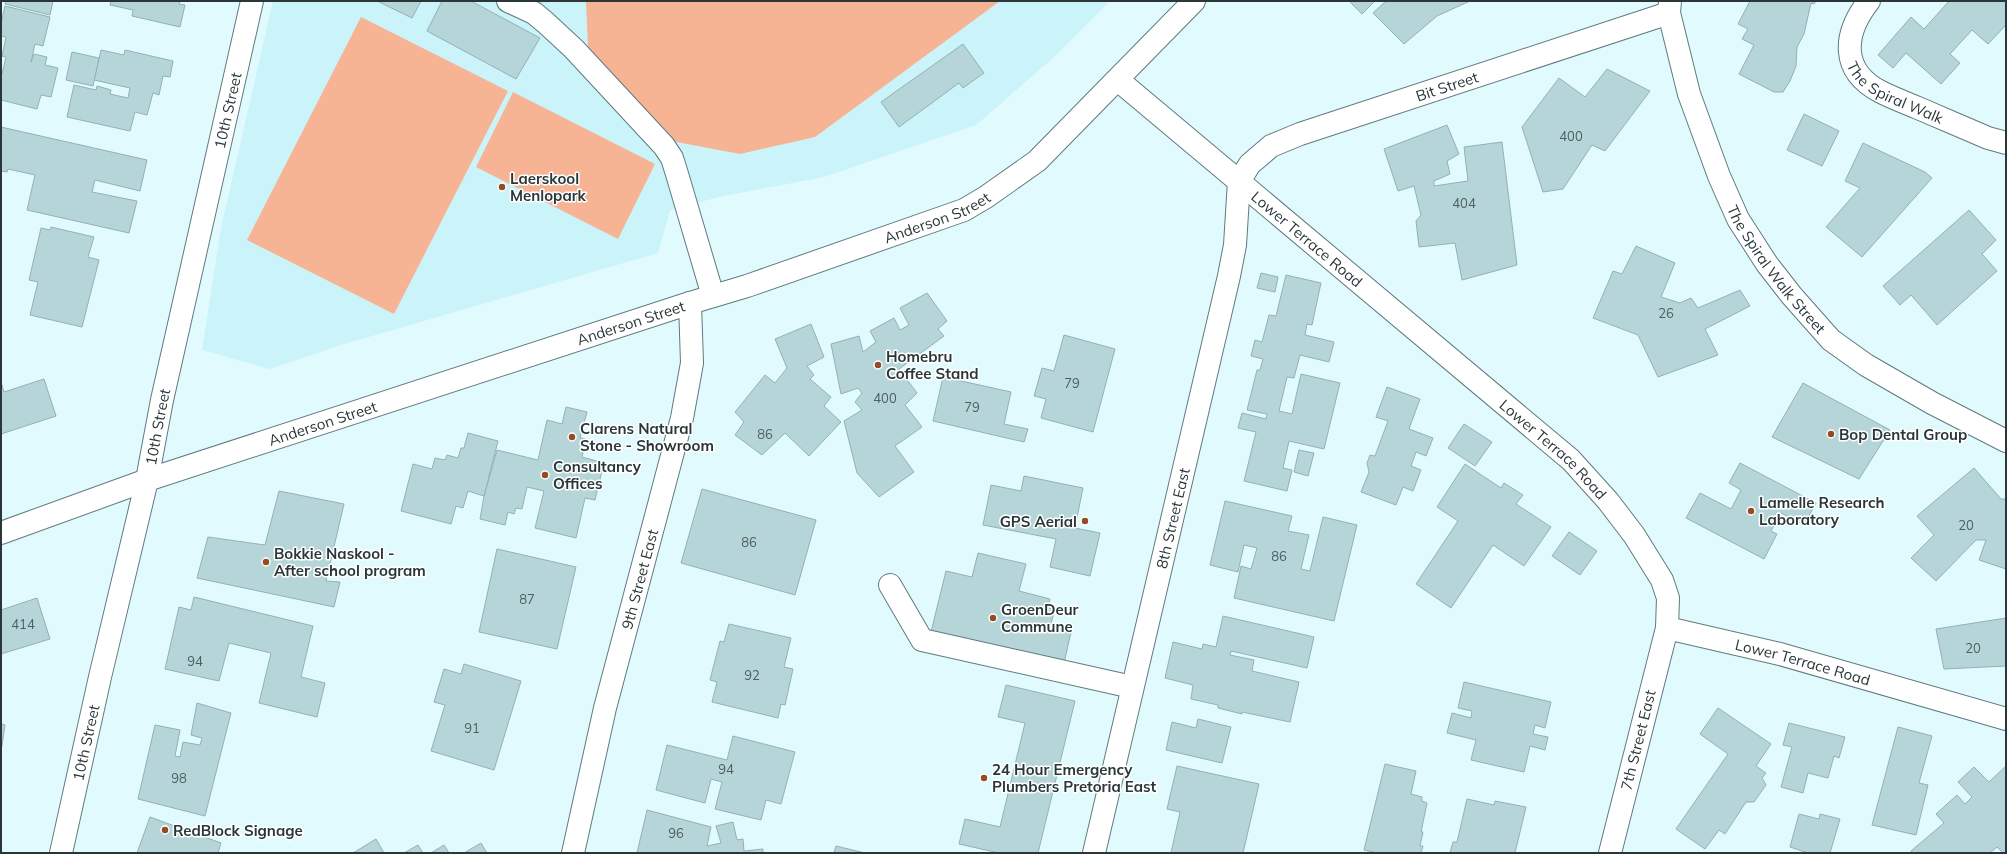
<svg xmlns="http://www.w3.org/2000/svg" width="2007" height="854" viewBox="0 0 2007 854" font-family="Mulish,sans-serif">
<rect width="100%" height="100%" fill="#e1fafd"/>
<!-- built -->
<path fill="#caf4f9" d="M273,1H1110L1053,58L976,125L824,177L723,196L670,210L658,253L341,345L270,369L202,350L221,228Z"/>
<!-- green -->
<g fill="#f7b494">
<path d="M586,1H1000L815,137L740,154L671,141L588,48Z"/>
<path d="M361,17L508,91L394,314L247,240Z"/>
<path d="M513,92L655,164L618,239L476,167Z"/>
</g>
<!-- building -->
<g fill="#b6d5d9" stroke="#93b1b5">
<path d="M6,1H53L50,15L5,4Z"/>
<path d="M111,1H180L179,4L185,5L180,27L132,16L133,10L110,5Z"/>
<path d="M377,1H421L412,18Z"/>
<path d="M442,1H471L540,38L516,79L427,31Z"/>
<path d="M1349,1H1375L1362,14Z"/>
<path d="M1386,1H1470L1437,16L1404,44L1373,13Z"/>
<path d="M1750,1H1816L1814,4L1811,3L1804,34L1797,47L1796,66L1790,81L1783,92H1774L1739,74L1754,45L1742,39L1748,29L1738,24Z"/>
<path d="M1949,1H2006V25L1988,44L1972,30L1950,54L1960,63L1941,84L1906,53L1893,68L1878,55L1911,17L1924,29Z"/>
<path d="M5,6L50,17L43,46L35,44L31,62L34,54L47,57L45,65L58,68L51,97L41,95L37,109L1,100V73L2,74L6,57L2,56L6,37L1,36V23Z"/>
<path d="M963,44L984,73L963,88L959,83L899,127L881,102Z"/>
<path d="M101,50L124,55L125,50L173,61L170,77L163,76L159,95L153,93L147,115L135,112L130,131L67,117L74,85L96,90L97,86L111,90L110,94L128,98L130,88L94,80Z"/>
<path d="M72,52L99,58L93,86L66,80Z"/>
<path d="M1607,69L1650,91L1605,151L1592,145L1563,189L1543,192L1522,127L1559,78L1585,97Z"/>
<path d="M1804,114L1839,131L1822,166L1787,150Z"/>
<path d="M1447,125L1459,154L1447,161L1450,174L1434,181V186L1468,181L1464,147L1502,142L1517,265L1462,280L1455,243L1419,247L1416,221L1421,215L1414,186L1398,191L1384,149Z"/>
<path d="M1,127L147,160L140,191L95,180L92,192L137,201L129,233L27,210L35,175L8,169L7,172L1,171Z"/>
<path d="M1863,143L1925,172L1932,178L1862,257L1826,227L1860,188L1845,181Z"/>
<path d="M1969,210L1996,240L1982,254L1997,271L1937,325L1911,295L1900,305L1883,286Z"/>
<path d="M51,227L94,237L88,257L99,260L82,327L30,315L38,282L29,280L41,228L50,230Z"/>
<path d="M1636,246L1675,263L1661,297L1680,303L1691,298L1698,308L1740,290L1750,306L1705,329L1718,355L1658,377L1638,335L1593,318L1613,271L1622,274Z"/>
<path d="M1261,273L1278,277L1275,292L1257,288Z"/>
<path d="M1286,275L1321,283L1312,325L1307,324L1305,335L1334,342L1329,362L1300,355L1294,378L1287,377L1279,411L1292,414L1301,374L1340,383L1324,449L1289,441L1283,468L1292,470L1287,491L1244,481L1256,432L1238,428L1242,413L1266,419L1267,414L1247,410L1257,370H1260L1263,359L1251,356L1255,340L1262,342L1269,315L1276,316Z"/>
<path d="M927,293L947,321L938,329L944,336L899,369L917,393L905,405L922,427L895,446L914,472L879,497L857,473L844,421L862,410L855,402L862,393L858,388L841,394L831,344L859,336L863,352L876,342L870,331L894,318L900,330L909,325L900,308Z"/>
<path d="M811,324L824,357L807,366L814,375L810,379L831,397L824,406L841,422L809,456L785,433L762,455L735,435L744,422L735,412L765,375L775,383L787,368L775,339Z"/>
<path d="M1064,335L1115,349L1093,432L1041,418L1046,399L1034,396L1042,368L1054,371Z"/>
<path d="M943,377L1011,392L1004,424L1028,429L1024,442L933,421Z"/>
<path d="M44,379L56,416L1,434V382L4,392Z"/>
<path d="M1803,383L1890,430L1859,479L1772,437Z"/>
<path d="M1387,387L1420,399L1409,429L1433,438L1426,456L1416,452L1411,466L1421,470L1413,491L1403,487L1396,505L1361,492L1369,472L1367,463L1370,455L1375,456L1388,421L1376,417Z"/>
<path d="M566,407L587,412L580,438L586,439L582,457L604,463L595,500L585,498L576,538L535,528L544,491L527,487L522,509L516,508L514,514L508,512L505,525L480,519L484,496L497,450L538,460L547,420L562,424Z"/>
<path d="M1464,424L1492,442L1475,466L1448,448Z"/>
<path d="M468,433L498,441L484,496L468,491L463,508L456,506L451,524L401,511L413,464L432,469L435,458L445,460L447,455L458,458L461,448H464Z"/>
<path d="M1299,450L1314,453L1308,476L1294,472Z"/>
<path d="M1740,463L1816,503L1804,525L1781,513L1771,531L1777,534L1764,559L1686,518L1700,493L1731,509L1741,490L1729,483Z"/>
<path d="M1465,464L1501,488L1504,483L1523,495L1516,504L1551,527L1524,566L1493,545L1451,608L1416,584L1458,521L1437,507Z"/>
<path d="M1974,468L2001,499H2006V569L1979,560L1986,540H1976L1936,581L1911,558L1934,535L1917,516Z"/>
<path d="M1024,476L1083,488L1075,528L1100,533L1090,576L1050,567L1056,539L983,525L991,485L1021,491Z"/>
<path d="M702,489L816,520L795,595L681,563Z"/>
<path d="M279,491L344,504L326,581L340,582L334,607L197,578L208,537L265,545Z"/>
<path d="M1225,501L1292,516L1288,531L1309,535L1301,569L1310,571L1323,517L1357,525L1334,621L1234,598L1241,566L1251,569L1257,548L1244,545L1238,572L1210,565Z"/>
<path d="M1569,532L1597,551L1580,575L1552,556Z"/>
<path d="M497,549L576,567L557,649L479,632Z"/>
<path d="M978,553L1026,564L1019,591L1050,599L1048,608L1055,609L1050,627L1071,632L1063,668L930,636L946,571L972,577Z"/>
<path d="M194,597L313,626L301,677L325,683L317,717L259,703L271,653L229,643L219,681L165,669L179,607L191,610Z"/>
<path d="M37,598L50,639L1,654V610Z"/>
<path d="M1223,616L1314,637L1307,668L1231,651L1230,655L1254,660L1252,671L1299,682L1290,722L1242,712V714L1218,708V705L1191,699L1193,685L1165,678L1173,642L1202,649L1203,644L1216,647Z"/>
<path d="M2006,618V666L1944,669L1936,629Z"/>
<path d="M729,624L791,638L784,667L793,669L785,705L781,704L778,718L712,702L717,682L710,680L720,641L724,642Z"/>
<path d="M464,664L521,681L494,770L431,751L445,705L434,702L444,669L461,674Z"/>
<path d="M1464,682L1551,702L1545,728L1535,725L1533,734L1548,737L1545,750L1530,746L1524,772L1471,760L1476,740L1447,733L1452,713L1471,718L1472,711L1458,708Z"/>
<path d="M1006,685L1075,701L1038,853H999L959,844L965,819L1000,827L1025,723L998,717Z"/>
<path d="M197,703L231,713L205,816L138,799L155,725L180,730L175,756L180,757L183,742L200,745L202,738L191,735Z"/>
<path d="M1718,708L1771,744L1756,766L1766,773L1762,778L1766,785L1754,802H1746L1725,834L1719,830L1705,849L1676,829L1728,754L1700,734Z"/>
<path d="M1198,719L1231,727L1222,763L1166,750L1172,722L1196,728Z"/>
<path d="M1789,723L1845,737L1839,758L1834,756L1828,778L1808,773L1803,793L1781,787L1792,747L1783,745Z"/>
<path d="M1,724L5,725L1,752Z"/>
<path d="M1898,727L1932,736L1919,783L1928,785L1916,835L1872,825Z"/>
<path d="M733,736L795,752L781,804L766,800L761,820L715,809L722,782L711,779L705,803L656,790L667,745L727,760Z"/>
<path d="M1385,764L1416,771L1411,794L1422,797V801L1427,803L1421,832H1423L1420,846H1423L1421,853H1378L1364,850Z"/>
<path d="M1177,766L1259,784L1243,853H1171L1180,812L1167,809Z"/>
<path d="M2006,766V853H2003L1997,847L1990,853H1912L1911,851L1944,823L1936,814L1957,795L1965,804L1972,797L1958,782L1974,767L1989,782Z"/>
<path d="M1467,799L1494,805L1495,801L1526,807L1515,853H1450L1453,842H1457Z"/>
<path d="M647,810L711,827L707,846L721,843L716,826L733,822L737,840L743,839L744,851L763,849V853H637Z"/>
<path d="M1799,814L1819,819L1820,814L1840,819L1830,853H1808L1790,847Z"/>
<path d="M150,817L221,843L218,853H137Z"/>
<path d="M376,839L384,853H353Z"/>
<path d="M481,843L487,853H464Z"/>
<path d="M418,845L423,853H404Z"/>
<path d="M444,845L449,853H431Z"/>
<path d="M836,846L865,853H834Z"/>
</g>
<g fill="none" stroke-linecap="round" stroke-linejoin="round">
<!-- minor casing -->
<g stroke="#5e7b7f" stroke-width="24">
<g id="minor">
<path d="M508,1L534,13L546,23L574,49L664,146L672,158L677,174L713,296"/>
<path id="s1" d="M1670,1L1669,13L1689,94L1719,176L1738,219L1767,264L1792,296L1831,340L1866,365L1932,403L2006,441"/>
<path id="s2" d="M1869,1C1843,34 1840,71 1881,92C1893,98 1906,103 1918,108C1941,118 1965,128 1988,138L2006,143"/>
<path id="s3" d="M1118,80L1571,460L1608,501L1634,535L1662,580L1668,598L1667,628L1610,853"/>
<path id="s4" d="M1,533L147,480L690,303L747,286L964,210L986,197L1037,161L1194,1"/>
<path d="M890,585L922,640L1132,687"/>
<path id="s5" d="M1667,628L1780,654L2006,719"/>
<path id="s6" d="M61,853L100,677L147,480L162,400L252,1"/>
<path id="s7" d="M573,853L605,708L682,418L692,363L690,303"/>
<path id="s8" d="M1094,853L1229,276L1235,245L1239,181L1250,164L1271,146L1300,134L1669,13"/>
</g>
</g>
<!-- minor -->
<use href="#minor" stroke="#fff" stroke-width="22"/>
</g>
<!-- markers -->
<g fill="#934c27" stroke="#fff" stroke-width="1.5">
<circle cx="502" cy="187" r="4"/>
<circle cx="878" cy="365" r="4"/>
<circle cx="1831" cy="434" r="4"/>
<circle cx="572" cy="437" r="4"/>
<circle cx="545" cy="475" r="4"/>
<circle cx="1751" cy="511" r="4"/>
<circle cx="1085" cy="521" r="4"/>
<circle cx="266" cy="562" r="4"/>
<circle cx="993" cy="618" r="4"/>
<circle cx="984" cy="778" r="4"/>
<circle cx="165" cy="830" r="4"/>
</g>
<g text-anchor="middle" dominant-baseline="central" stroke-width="3" stroke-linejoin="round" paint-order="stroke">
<!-- number labels -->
<g font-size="13" fill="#4d5e60">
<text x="1571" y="136">400</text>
<text x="1464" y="203">404</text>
<text x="1666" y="313">26</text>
<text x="1072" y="383">79</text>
<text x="885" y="398">400</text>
<text x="972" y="407">79</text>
<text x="765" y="434">86</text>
<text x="1966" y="525">20</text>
<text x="749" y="542">86</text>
<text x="1279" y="556">86</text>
<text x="527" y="599">87</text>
<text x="23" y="624">414</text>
<text x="1973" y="648">20</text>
<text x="195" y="661">94</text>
<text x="752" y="675">92</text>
<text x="472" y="728">91</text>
<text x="726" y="769">94</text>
<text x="179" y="778">98</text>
<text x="676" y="833">96</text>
</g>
<!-- street labels -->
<g font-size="15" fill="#2a3638" stroke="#fff">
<text stroke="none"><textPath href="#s8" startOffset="922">Bit Street</textPath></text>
<text stroke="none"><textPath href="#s2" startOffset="121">The Spiral Walk</textPath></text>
<text stroke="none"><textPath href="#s6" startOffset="761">10th Street</textPath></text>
<text stroke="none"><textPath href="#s4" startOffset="988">Anderson Street</textPath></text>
<text stroke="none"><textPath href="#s3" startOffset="247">Lower Terrace Road</textPath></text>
<text stroke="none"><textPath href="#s1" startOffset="293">The Spiral Walk Street</textPath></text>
<text stroke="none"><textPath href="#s4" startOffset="664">Anderson Street</textPath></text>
<text stroke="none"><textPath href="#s4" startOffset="340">Anderson Street</textPath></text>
<text stroke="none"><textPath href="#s6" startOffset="437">10th Street</textPath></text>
<text stroke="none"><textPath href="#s3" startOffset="571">Lower Terrace Road</textPath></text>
<text stroke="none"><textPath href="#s8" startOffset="344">8th Street East</textPath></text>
<text stroke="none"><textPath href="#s7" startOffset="282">9th Street East</textPath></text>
<text stroke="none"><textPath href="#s5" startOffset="140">Lower Terrace Road</textPath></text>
<text transform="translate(1638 740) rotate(-76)">7th Street East</text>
<text stroke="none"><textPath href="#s6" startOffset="113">10th Street</textPath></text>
</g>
<!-- poi labels -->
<g font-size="15" font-weight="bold" fill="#2a3638" stroke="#fff" text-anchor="start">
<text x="510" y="178">Laerskool<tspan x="510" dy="17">Menlopark</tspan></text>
<text x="886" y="356">Homebru<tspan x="886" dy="17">Coffee Stand</tspan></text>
<text x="580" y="428">Clarens Natural<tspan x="580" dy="17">Stone - Showroom</tspan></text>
<text x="1839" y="434">Bop Dental Group</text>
<text x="553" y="466">Consultancy<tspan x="553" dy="17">Offices</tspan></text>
<text x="1759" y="502">Lamelle Research<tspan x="1759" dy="17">Laboratory</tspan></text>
<text x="1077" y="521" text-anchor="end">GPS Aerial</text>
<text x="274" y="553">Bokkie Naskool -<tspan x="274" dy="17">After school program</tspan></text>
<text x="1001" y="609">GroenDeur<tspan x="1001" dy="17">Commune</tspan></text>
<text x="992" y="769">24 Hour Emergency<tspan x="992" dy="17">Plumbers Pretoria East</tspan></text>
<text x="173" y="830">RedBlock Signage</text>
</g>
</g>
<!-- border -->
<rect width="2007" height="854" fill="none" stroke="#2a3638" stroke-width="4"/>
</svg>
